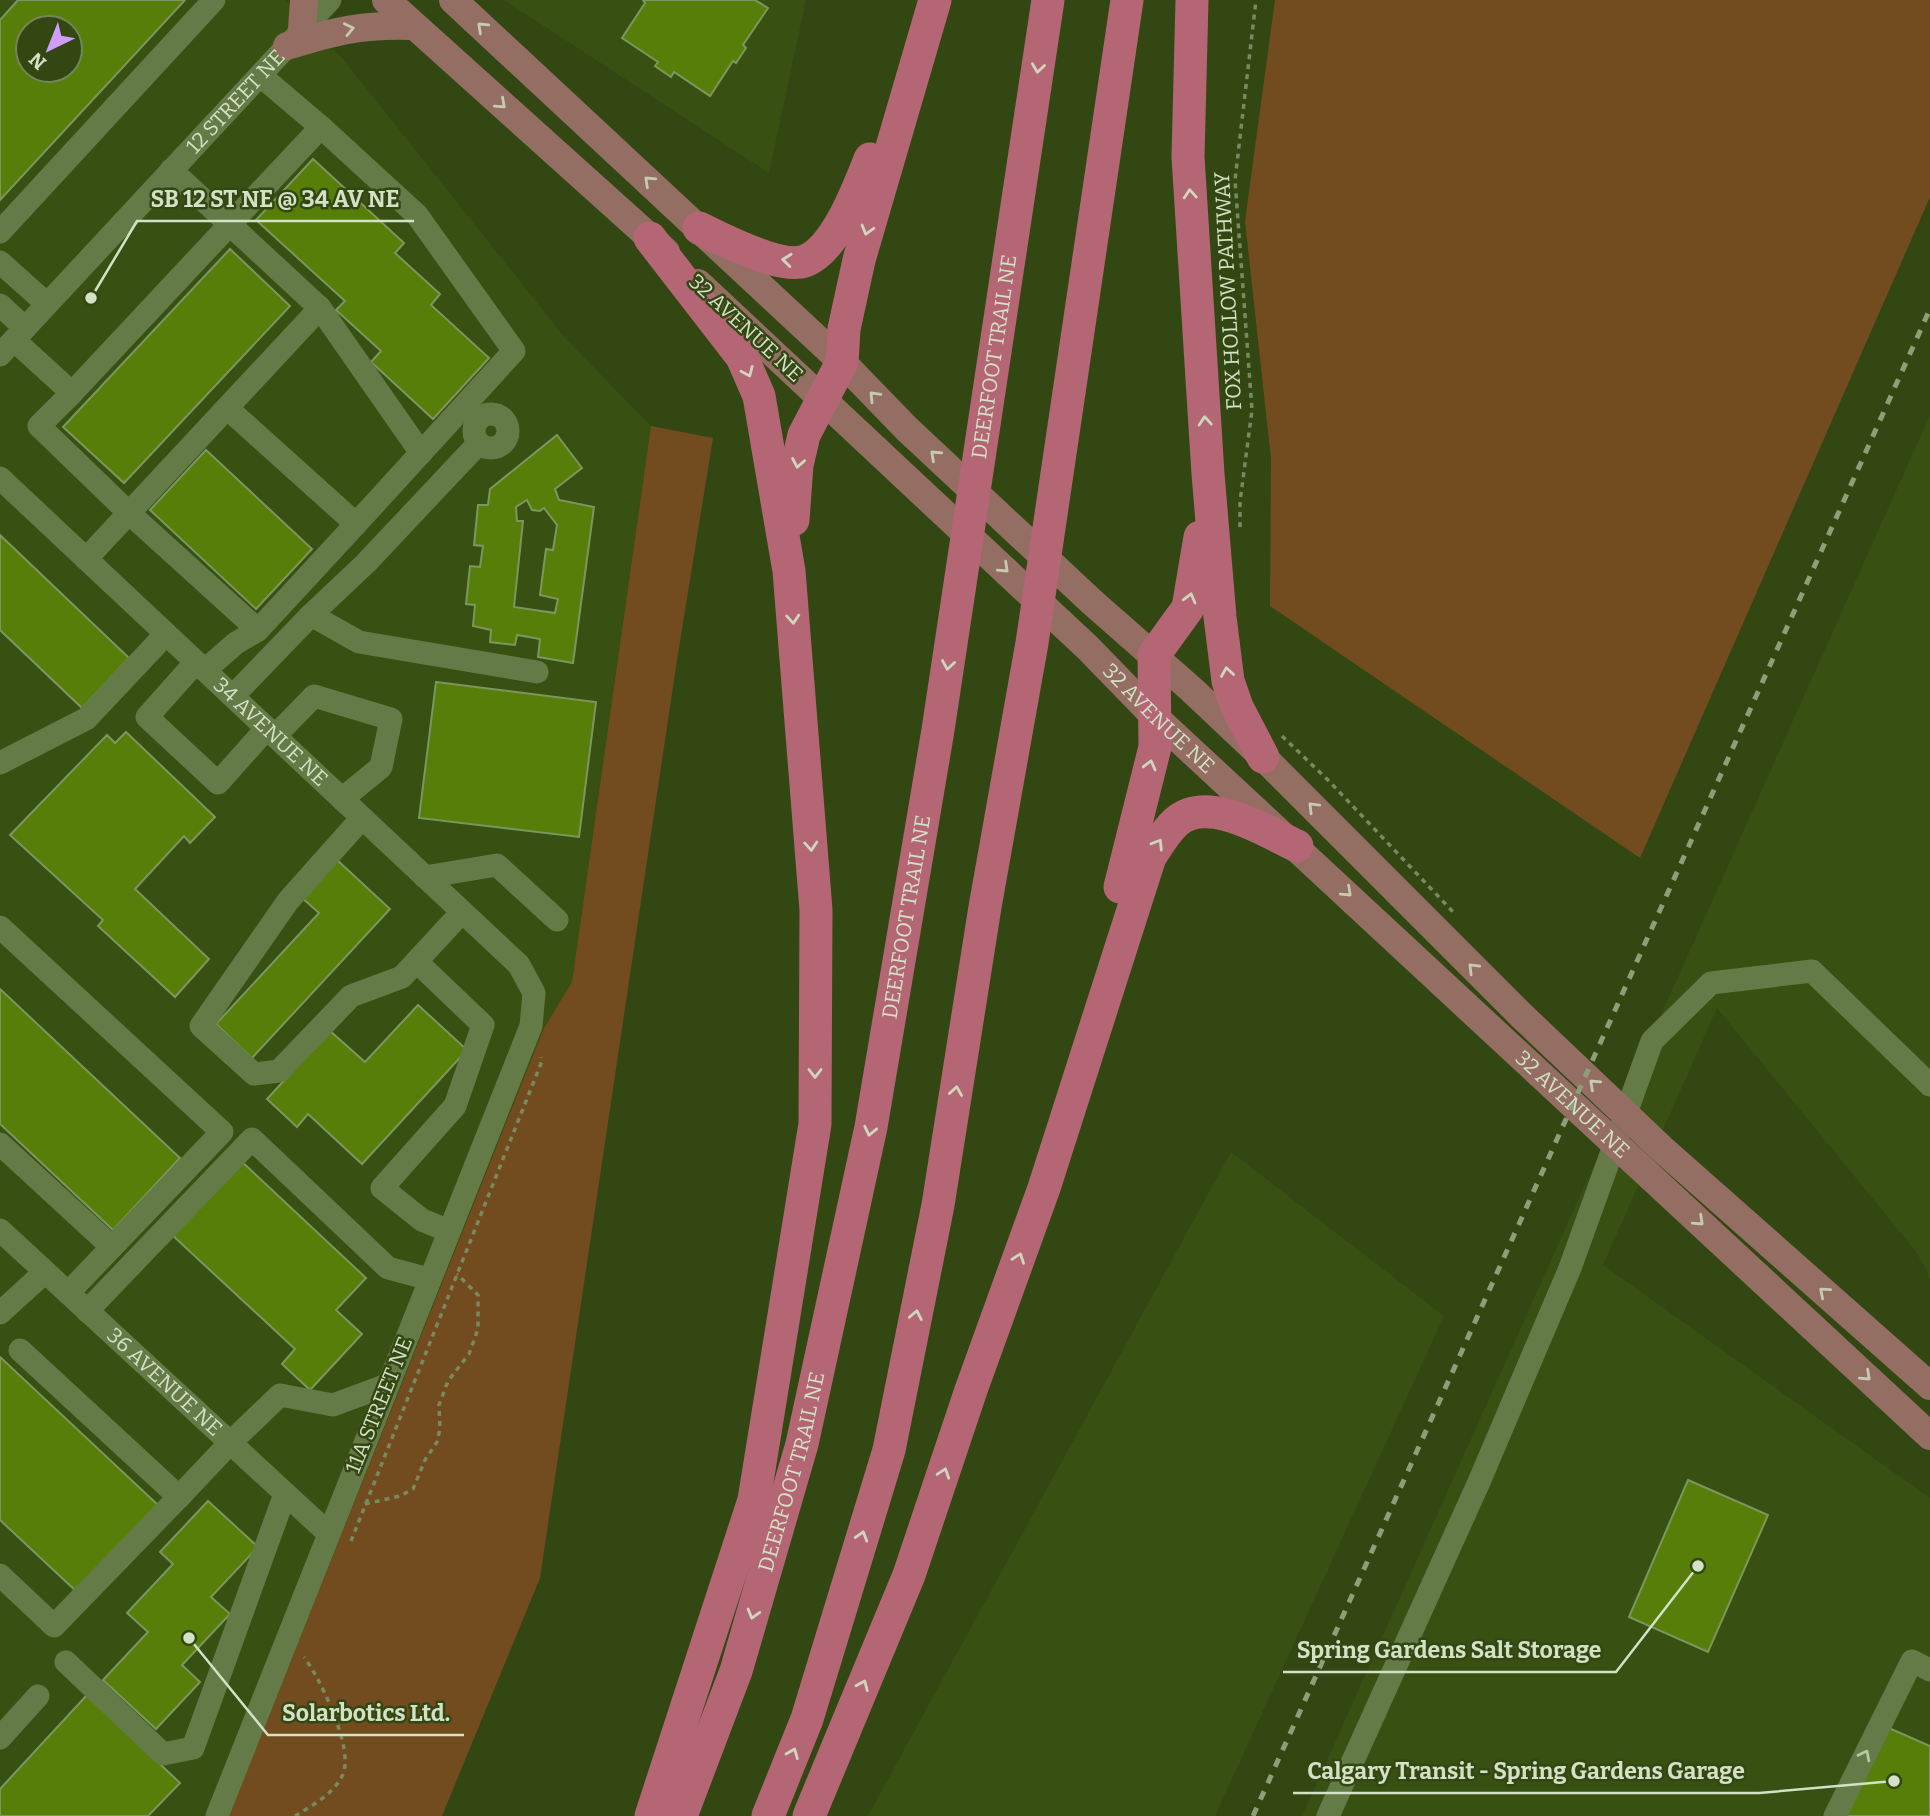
<svg xmlns="http://www.w3.org/2000/svg" width="1930" height="1816" viewBox="0 0 1930 1816" font-family="Bitter,serif">
<rect width="100%" height="100%" fill="#334713"/>
<!-- built -->
<g fill="#395013" fill-rule="evenodd">
<path d="M0,0H285L342,58L566,339L651,426L572,982L544,1028L229,1816H0ZM28,28H70V70H28Z"/>
<path d="M504,0H806L769,173Z"/>
<path d="M1930,415V1281L1925,1266L1913,1248L1717,1008L1603,1265L1930,1498V1816H1302Z"/>
<path d="M1231,1152L1444,1316L1215,1816H868Z"/>
</g>
<!-- green -->
<g fill="#724c1e">
<path d="M1275,0H1930V197L1640,858L1270,606L1271,459L1245,221Z"/>
<path d="M651,426L713,438L677,660L540,1578L442,1816H229L544,1028L572,982Z"/>
</g>
<!-- building -->
<g fill="#577e09" stroke="#7d9660" stroke-width="2" fill-rule="evenodd">
<path d="M18,0H185L0,200V20ZM28,28H70V70H28Z"/>
<path d="M643,0H755L768,8L743,45L746,48L736,63L733,61L710,96L674,72L671,77L655,66L658,62L622,38L645,3Z"/>
<path d="M313,159L404,243L395,253L440,294L431,305L489,358L433,419L371,362L381,351L336,310L345,301L256,220Z"/>
<path d="M230,249L290,306L124,483L63,427Z"/>
<path d="M557,435L582,468L555,489L559,500L594,507L573,663L538,657L540,639L517,635L515,645L490,642L491,630L473,626L475,605L466,604L470,566L480,567L483,546L474,545L478,505H488L490,489ZM527,500L532,510L540,511L544,508L557,525L553,550L546,549L540,595L558,599L555,613L514,607L523,521H517L516,507Z"/>
<path d="M206,450L312,549L256,609L150,510Z"/>
<path d="M0,535L129,658L82,708L0,630Z"/>
<path d="M436,682L596,702L579,837L419,818Z"/>
<path d="M126,732L215,817L190,843L184,836L135,889L209,959L175,997L98,926L103,920L10,835L107,735L115,743Z"/>
<path d="M336,859L390,909L252,1058L216,1024L319,913L301,897Z"/>
<path d="M0,989L180,1158L113,1230L0,1124Z"/>
<path d="M418,1005L467,1050L362,1164L308,1114L297,1127L267,1099L330,1031L365,1062Z"/>
<path d="M240,1160L366,1278L336,1310L362,1334L310,1390L282,1364L295,1349L171,1234Z"/>
<path d="M0,1357L158,1505L77,1592L0,1520Z"/>
<path d="M1688,1480L1768,1515L1708,1652L1629,1617Z"/>
<path d="M208,1501L258,1547L211,1597L230,1614L182,1665L200,1682L156,1729L103,1680L148,1632L127,1613L173,1564L160,1552Z"/>
<path d="M87,1695L180,1783L148,1816H0V1789Z"/>
<path d="M1882,1725L1930,1746V1816H1843Z"/>
</g>
<g fill="none" stroke-linecap="round" stroke-linejoin="round">
<!-- path -->
<g stroke="#798a61" stroke-width="3.5" stroke-dasharray="5 5" stroke-linecap="butt">
<path d="M1240,527V502L1252,410L1235,180L1256,0"/>
<path d="M1282,736L1329,781L1455,914"/>
<path d="M365,1504L400,1496L413,1489L425,1460L437,1442L440,1429L439,1405L448,1381L469,1354L478,1329V1295L457,1274"/>
<path d="M351,1541L542,1061L541,1057"/>
<path d="M295,1816C313,1805 334,1794 343,1774C354,1748 320,1678 304,1657"/>
</g>
<!-- minor -->
<g stroke="#647b47" stroke-width="23">
<path d="M0,232L214,0"/>
<path d="M0,262L47,304"/>
<path d="M0,305L25,328"/>
<path d="M320,308L421,453"/>
<path d="M14,340L72,393L321,127L261,76"/>
<path id="s1" d="M0,355L330,0"/>
<path d="M72,393L39,426L129,513L258,630L236,643L205,670"/>
<path d="M227,408L356,524L514,351L417,215L321,127"/>
<circle cx="491" cy="431" r="17"/>
<path id="s2" d="M0,478L519,965L534,993L531,1026L217,1816"/>
<path d="M86,559L320,308L171,170"/>
<path d="M311,615L366,563L479,443"/>
<path d="M258,630L356,524"/>
<path d="M196,662L147,717L218,783L267,728"/>
<path d="M233,696L311,615L359,642L537,672"/>
<path d="M275,736L314,696L391,719L381,767L342,799"/>
<path d="M0,763L86,719L166,634"/>
<path d="M362,818L288,901L201,1026L254,1074L279,1071L351,996L402,977L462,912"/>
<path d="M425,877L497,865L557,920"/>
<path d="M0,927L222,1132L112,1247"/>
<path d="M417,962L483,1025L455,1106L382,1188L422,1220L449,1231"/>
<path d="M0,1144L112,1247L68,1293"/>
<path id="s3" d="M0,1230L328,1533"/>
<path d="M87,1311L252,1139L388,1268L429,1279"/>
<path d="M0,1313L45,1272"/>
<path d="M20,1350L179,1497L230,1443L280,1395L333,1405L387,1385"/>
<path d="M0,1575L54,1626L179,1497"/>
<path d="M66,1662L163,1754L193,1748L285,1494"/>
<path d="M0,1738L38,1696"/>
<path d="M1328,1816L1479,1482L1570,1268L1652,1041L1711,983L1812,971L1930,1085"/>
<path d="M1835,1816L1912,1661L1930,1670"/>
</g>
<!-- major -->
<g stroke="#946e63" stroke-width="28">
<path d="M386,0L666,252"/>
<path d="M453,0L842,362L907,429L1092,602L1191,689L1263,757L1522,1016L1661,1148L1930,1386"/>
<path d="M302,29L304,0"/>
<path d="M287,46C335,31 363,24 414,26"/>
<path id="s4" d="M698,283L1088,648L1156,718L1930,1436"/>
</g>
<!-- highway -->
<g stroke="#b46675" stroke-width="33">
<path d="M1192,0L1188,157L1208,474L1220,617L1228,681L1237,707L1263,757"/>
<path d="M699,228C722,239 780,270 805,261C836,249 858,189 870,159"/>
<path d="M650,238L742,357L759,396L789,571L816,910L815,1124L754,1500L651,1816"/>
<path d="M793,520L797,465L804,435L842,362L844,329L859,260L935,0"/>
<path d="M1120,887L1155,747L1154,655L1188,608L1200,537"/>
<path id="s5" d="M681,1816L736,1671L802,1444L871,1127L938,730L1048,0"/>
<path d="M768,1816L807,1719L889,1450L938,1205L985,907L1032,643L1127,0"/>
<path d="M809,1816L909,1575L971,1390L1044,1188L1150,857C1158,845 1165,832 1176,822C1208,794 1265,831 1297,846"/>
</g>
<!-- rail -->
<path stroke="#8e9f78" stroke-width="5" stroke-dasharray="9 9" stroke-linecap="butt" d="M1253,1816L1930,309"/>
</g>
<!-- one-way arrows -->
<defs><path id="oneway-chevron" d="M-2-3.5L2.5 0L-2 3.5" fill="none" stroke-width="1.6" stroke-linecap="round" stroke-linejoin="round" transform="scale(1.75)"/></defs>
<g stroke="#c6cab1">
<use href="#oneway-chevron" transform="translate(482 27) rotate(-137)"/>
<use href="#oneway-chevron" transform="translate(349 29) rotate(-12)"/>
<use href="#oneway-chevron" transform="translate(501 104) rotate(42)"/>
<use href="#oneway-chevron" transform="translate(649 181) rotate(-137)"/>
<use href="#oneway-chevron" transform="translate(874 396) rotate(-134)"/>
<use href="#oneway-chevron" transform="translate(935 455) rotate(-137)"/>
<use href="#oneway-chevron" transform="translate(1004 568) rotate(43)"/>
<use href="#oneway-chevron" transform="translate(1313 807) rotate(-135)"/>
<use href="#oneway-chevron" transform="translate(1347 892) rotate(43)"/>
<use href="#oneway-chevron" transform="translate(1473 968) rotate(-135)"/>
<use href="#oneway-chevron" transform="translate(1594 1084) rotate(-137)"/>
<use href="#oneway-chevron" transform="translate(1699 1221) rotate(43)"/>
<use href="#oneway-chevron" transform="translate(1824 1292) rotate(-139)"/>
<use href="#oneway-chevron" transform="translate(1866 1376) rotate(43)"/>
</g>
<g stroke="#d0d5bd">
<use href="#oneway-chevron" transform="translate(1038 68) rotate(98)"/>
<use href="#oneway-chevron" transform="translate(1190 194) rotate(-94)"/>
<use href="#oneway-chevron" transform="translate(867 230) rotate(106)"/>
<use href="#oneway-chevron" transform="translate(787 260) rotate(-174)"/>
<use href="#oneway-chevron" transform="translate(748 372) rotate(66)"/>
<use href="#oneway-chevron" transform="translate(1205 421) rotate(-94)"/>
<use href="#oneway-chevron" transform="translate(798 463) rotate(100)"/>
<use href="#oneway-chevron" transform="translate(1190 598) rotate(-75)"/>
<use href="#oneway-chevron" transform="translate(793 619) rotate(86)"/>
<use href="#oneway-chevron" transform="translate(948 665) rotate(99)"/>
<use href="#oneway-chevron" transform="translate(1227 672) rotate(-99)"/>
<use href="#oneway-chevron" transform="translate(1150 765) rotate(-76)"/>
<use href="#oneway-chevron" transform="translate(1158 844) rotate(-58)"/>
<use href="#oneway-chevron" transform="translate(811 846) rotate(86)"/>
<use href="#oneway-chevron" transform="translate(815 1073) rotate(90)"/>
<use href="#oneway-chevron" transform="translate(956 1091) rotate(-81)"/>
<use href="#oneway-chevron" transform="translate(870 1131) rotate(102)"/>
<use href="#oneway-chevron" transform="translate(1019 1258) rotate(-70)"/>
<use href="#oneway-chevron" transform="translate(916 1315) rotate(-79)"/>
<use href="#oneway-chevron" transform="translate(944 1473) rotate(-72)"/>
<use href="#oneway-chevron" transform="translate(862 1536) rotate(-73)"/>
<use href="#oneway-chevron" transform="translate(753 1614) rotate(106)"/>
<use href="#oneway-chevron" transform="translate(863 1685) rotate(-67)"/>
<use href="#oneway-chevron" transform="translate(793 1753) rotate(-68)"/>
</g>
<use stroke="#b7c8a6" href="#oneway-chevron" transform="translate(1865 1755) rotate(-63)"/>
<g text-anchor="middle" dominant-baseline="central" stroke-width="5" stroke-linejoin="round" paint-order="stroke">
<!-- street labels -->
<g font-size="21" fill="#d3e1c5" stroke="#334713">
<text stroke="none"><textPath href="#s1" startOffset="346">12 STREET NE</textPath></text>
<text transform="translate(1228 291) rotate(-93)">FOX HOLLOW PATHWAY</text>
<text transform="translate(746 328) rotate(43)">32 AVENUE NE</text>
<text stroke="none"><textPath href="#s5" startOffset="1496">DEERFOOT TRAIL NE</textPath></text>
<text stroke="none"><textPath href="#s4" startOffset="634">32 AVENUE NE</textPath></text>
<text stroke="none"><textPath href="#s2" startOffset="371">34 AVENUE NE</textPath></text>
<text stroke="none"><textPath href="#s5" startOffset="929">DEERFOOT TRAIL NE</textPath></text>
<text stroke="none"><textPath href="#s4" startOffset="1200">32 AVENUE NE</textPath></text>
<text stroke="none"><textPath href="#s3" startOffset="224">36 AVENUE NE</textPath></text>
<text transform="translate(379 1405) rotate(-68)">11A STREET NE</text>
<text stroke="none"><textPath href="#s5" startOffset="362">DEERFOOT TRAIL NE</textPath></text>
</g>
</g>
<!-- callouts -->
<path fill="none" stroke="#d3e1c5" stroke-width="2.5" d="M91 298L137 221H414M1698 1566L1616 1672H1283M189 1638L268 1735H464M1894 1781L1759 1793H1293"/>
<g fill="#d3e1c5" stroke="#334713" stroke-width="2.5">
<circle cx="91" cy="298" r="7"/>
<circle cx="1698" cy="1566" r="7"/>
<circle cx="189" cy="1638" r="7"/>
<circle cx="1894" cy="1781" r="7"/>
</g>
<g font-size="23" text-anchor="middle" font-weight="bold" fill="#d3e1c5" stroke="#334713" stroke-width="5" stroke-linejoin="round" paint-order="stroke">
<text x="275" y="207">SB 12 ST NE @ 34 AV NE</text>
<text x="1449" y="1658">Spring Gardens Salt Storage</text>
<text x="366" y="1721">Solarbotics Ltd.</text>
<text x="1526" y="1779">Calgary Transit - Spring Gardens Garage</text>
</g>
<!-- north arrow -->
<g transform="translate(49 49) rotate(223)"><circle r="33" fill="#334713" stroke="#73855a" stroke-width="2"/>
<path d="M0-5L12 26L0 18L-12 26Z" fill="#d19dfe"/>
<text y="-10" font-size="19" font-weight="bold" text-anchor="middle" fill="#d3e1c5">N</text>
</g>
</svg>
